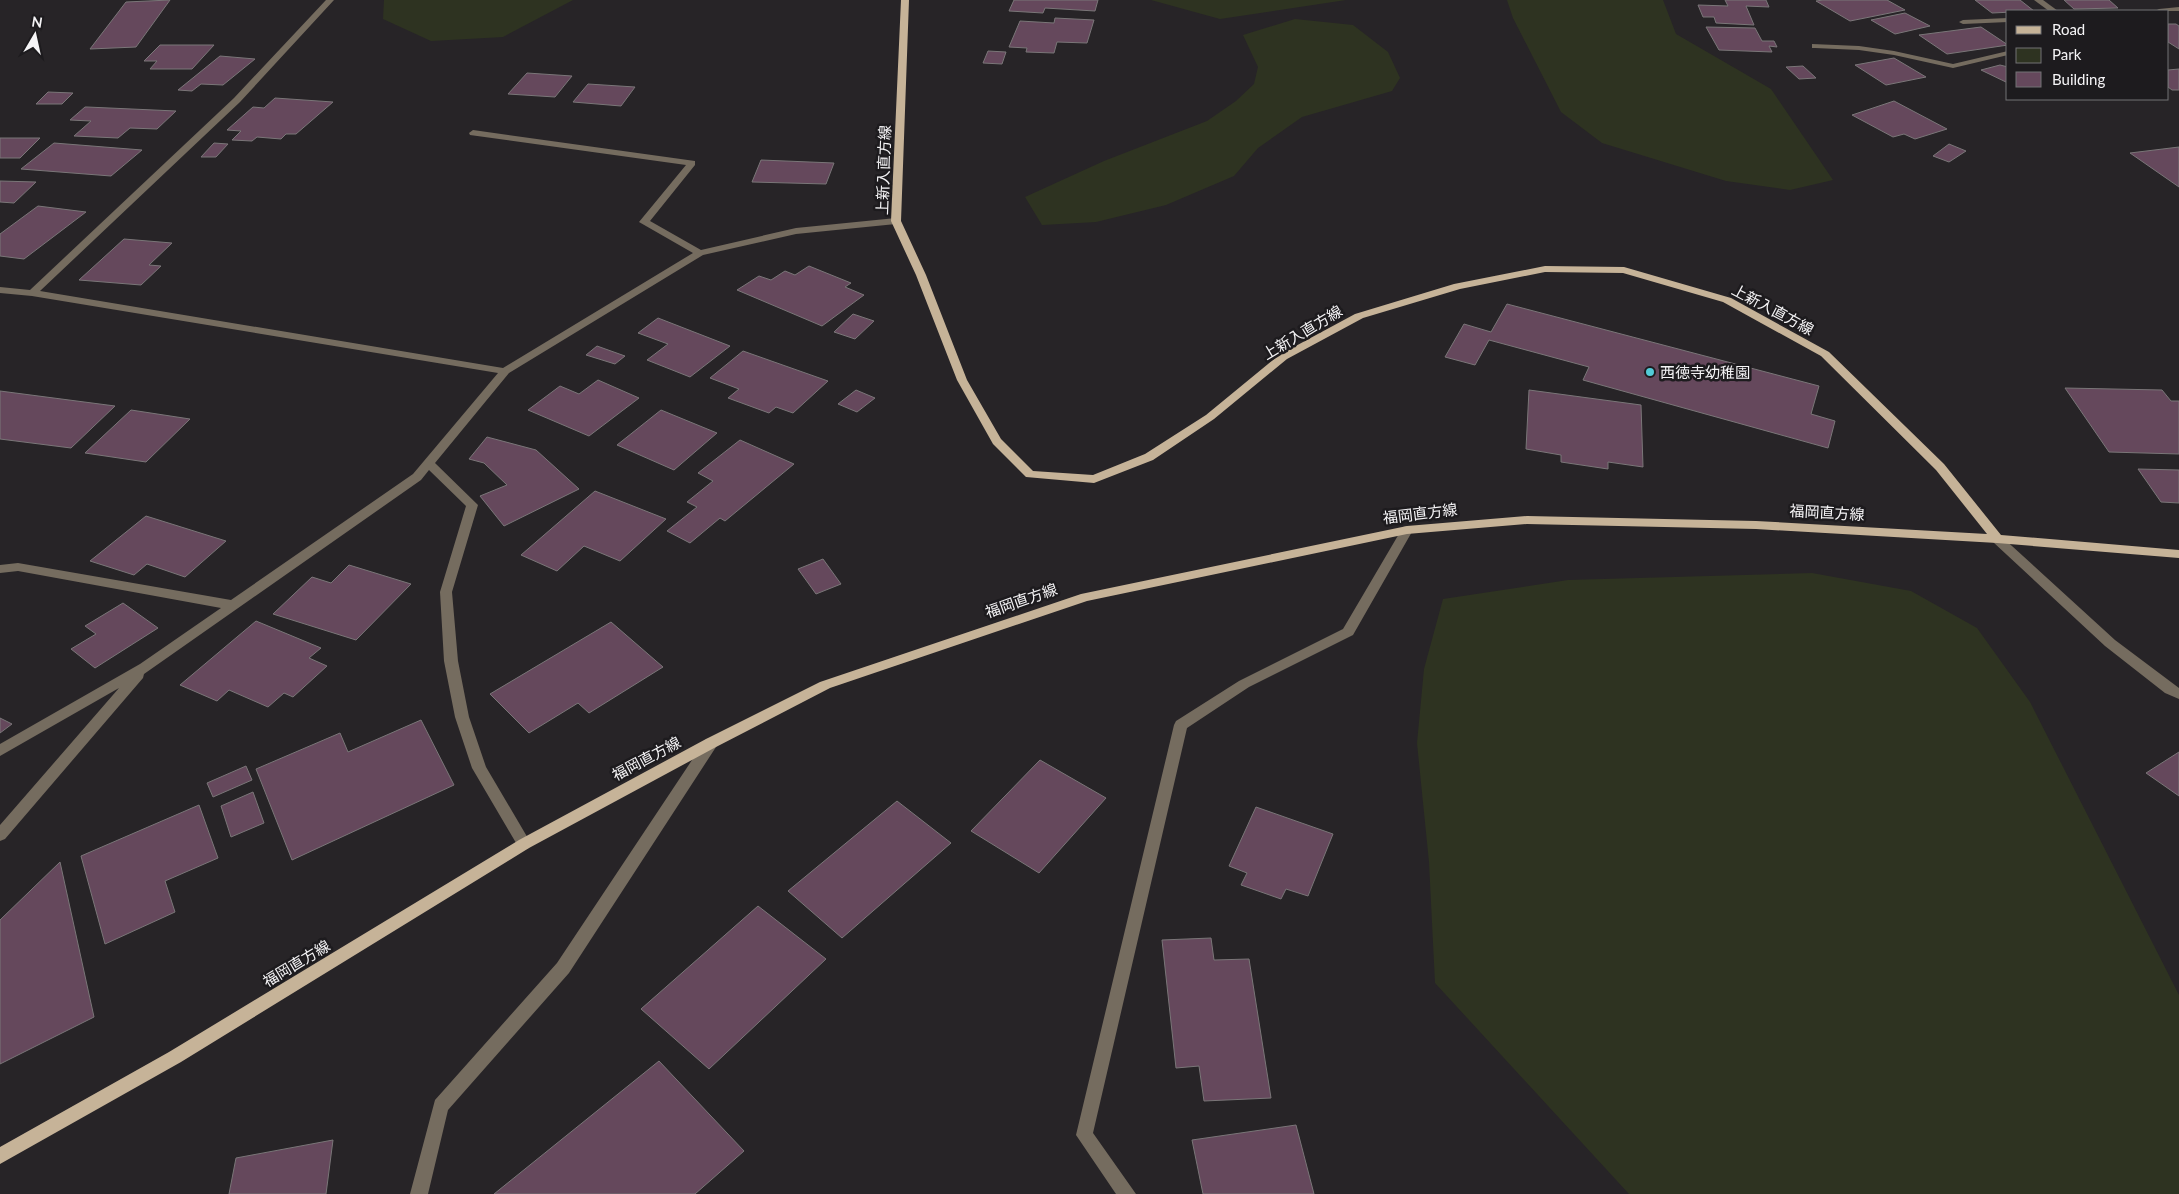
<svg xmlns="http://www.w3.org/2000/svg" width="2179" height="1194" viewBox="0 0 2179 1194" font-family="Lato,'Noto Sans JP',sans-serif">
<rect width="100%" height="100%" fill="#272427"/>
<!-- green -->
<g fill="#2e3321">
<path d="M384,0H573L503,37L431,41L383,19Z"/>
<path d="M1151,0H1346L1220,19Z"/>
<path d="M1507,0H1663L1676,34L1771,89L1833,180L1790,190L1726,181L1602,143L1561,112L1513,18Z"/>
<path d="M1295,19L1353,25L1388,52L1400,78L1392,91L1302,117L1258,148L1234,176L1166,205L1096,222L1042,225L1025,197L1104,161L1207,121L1236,101L1254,84L1258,67L1243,35Z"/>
<path d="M1812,573L1911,591L1977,628L2030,702L2179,995V1194H1629L1435,983L1429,862L1417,743L1424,669L1443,599L1568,580Z"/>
</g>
<!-- building -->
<g fill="#65485c" stroke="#7a7678">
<path d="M170,0L136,47L90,49L126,2Z"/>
<path d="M1014,0H1098L1095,11L1045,8L1043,13L1009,11Z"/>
<path d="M1725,0H1766L1769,7L1746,6L1754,25L1716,23L1714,17H1703L1698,5L1728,6Z"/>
<path d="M1823,0H1887L1905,10L1850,21L1816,1Z"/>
<path d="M1975,0H2020L2034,11L1992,13Z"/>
<path d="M2064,0H2109L2118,8L2074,9Z"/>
<path d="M1905,13L1930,26L1895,34L1871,20Z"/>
<path d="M1055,18L1094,20L1087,43L1057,42L1054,53L1026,52L1027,48L1009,47L1020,21L1054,23Z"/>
<path d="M2168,24H2176L2179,26V49L2168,42Z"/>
<path d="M1706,27L1755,28L1762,41H1774L1777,47L1769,46L1772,52L1719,50Z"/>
<path d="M1981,27L2008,45L1947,54L1919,35Z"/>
<path d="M160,45H214L192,69H150L157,61H144Z"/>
<path d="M988,51L1006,52L1002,64L983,63Z"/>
<path d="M220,56L255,59L223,85L201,84L192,91L178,90Z"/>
<path d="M1894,58L1926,77L1886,85L1855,65Z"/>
<path d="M2000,65L2008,67V83L1981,70Z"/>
<path d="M1803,66L1816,78L1799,79L1786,67Z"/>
<path d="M2179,69V90H2172L2168,87V70Z"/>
<path d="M527,73L572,76L555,97L508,94Z"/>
<path d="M588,84L635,87L621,106L573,102Z"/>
<path d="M48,92L73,93L62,104H36Z"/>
<path d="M275,98L333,102L296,134H286L281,139L257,137L252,141L232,140L241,131L227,130L253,107L264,108Z"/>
<path d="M1894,101L1947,129L1915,139L1904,134L1893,137L1852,115Z"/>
<path d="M85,107H87L176,111L157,129L130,128L118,138L74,136L91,121L70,120Z"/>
<path d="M0,138H40L20,158H0Z"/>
<path d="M54,143L142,150L111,176L21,169Z"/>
<path d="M214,143L228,144L216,157H201Z"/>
<path d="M1949,144L1966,151L1949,162L1933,156Z"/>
<path d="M2179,147V187L2130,153Z"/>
<path d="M761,160L834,163L826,184L752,182Z"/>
<path d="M0,181L36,182L14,203L0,202Z"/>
<path d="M38,206L86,212L24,259L0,256V234Z"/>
<path d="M124,239L172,243L149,265L161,266L141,285L79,280Z"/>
<path d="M809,266L851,283L845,287L864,295L822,326L737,290L759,276L771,280L785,271L795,275Z"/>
<path d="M1507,304L1819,386L1811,414L1835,421L1828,448L1583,380L1589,367L1489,340L1475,365L1445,357L1464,324L1491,332Z"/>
<path d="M853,314L874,321L855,339L834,332Z"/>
<path d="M658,318L730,346L690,377L647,360L668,344L638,333Z"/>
<path d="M597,346L625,356L615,364L586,355Z"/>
<path d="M743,351L828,381L793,413L776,407L769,413L728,398L739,389L710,378Z"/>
<path d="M598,380L639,398L589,436L528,410L560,386L579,394Z"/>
<path d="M2065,388L2162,390L2171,401H2179V454L2109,452Z"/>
<path d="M856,390L875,398L857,412L838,404Z"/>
<path d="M1529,390L1641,405L1643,467L1608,462V469L1561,462V455L1526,449Z"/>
<path d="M0,391L115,406L71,448L0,439Z"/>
<path d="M131,410L190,419L146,462L85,453Z"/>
<path d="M661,410L717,433L674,470L617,445Z"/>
<path d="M487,437L536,450L579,489L504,526L480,496L507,485L484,463L469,459Z"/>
<path d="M740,440L794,464L725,521L720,518L690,543L667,531L697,507L687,502L713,481L698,473Z"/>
<path d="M2138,469L2179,470V503L2161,502Z"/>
<path d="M595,491L666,519L620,561L584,546L557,571L521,555Z"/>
<path d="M146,516L226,541L185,577L147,564L134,575L90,561Z"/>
<path d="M823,559L841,584L816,594L798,569Z"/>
<path d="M349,565L411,584L356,640L273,614L312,577L331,583Z"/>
<path d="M123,603L158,628L95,668L71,649L96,634L85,626Z"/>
<path d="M256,621L321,648L309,658L327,666L293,697L284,693L268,707L229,690L217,701L180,685Z"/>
<path d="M611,622L663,667L589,713L578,703L529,733L490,694Z"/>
<path d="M0,718L12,724L0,733Z"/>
<path d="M421,720L454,785L292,860L256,769L340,733L348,752Z"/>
<path d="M2179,752V796L2146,773Z"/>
<path d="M1040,760L1106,798L1039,873L971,831Z"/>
<path d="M246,766L252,780L213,797L207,783Z"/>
<path d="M253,792L264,823L231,837L221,806Z"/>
<path d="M897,801L951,843L842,938L788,891Z"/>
<path d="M199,805L218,858L165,881L175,912L105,944L81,856Z"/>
<path d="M1256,807L1333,834L1308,896L1286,889L1281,899L1241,885L1247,873L1229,866Z"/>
<path d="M60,862L94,1017L0,1064V920Z"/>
<path d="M758,906L826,959L709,1069L641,1009Z"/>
<path d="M1211,938L1214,960L1249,959L1271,1098L1204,1101L1199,1066L1176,1068L1162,940Z"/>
<path d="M659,1061L744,1151L695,1194H494Z"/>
<path d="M1296,1125L1314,1194H1203L1192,1140Z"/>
<path d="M333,1140L326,1194H229L236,1158Z"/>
</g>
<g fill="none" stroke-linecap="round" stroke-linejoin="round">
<!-- minor -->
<g fill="#756c5f" fill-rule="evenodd">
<path d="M326,0H334L240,102L40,291L503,368L693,253L639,222L686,165L470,135L469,133L473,130L695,161V165L650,221L701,250L796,228L896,218L901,221L896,224L796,234L703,255L509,373L435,463L478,505L452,592L458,661L469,717L486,767L529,840L531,844L529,848L524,850L519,848L472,768L455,717L444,661L440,592L466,506L429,470L421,480L144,674L143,678L5,839L0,841V825L119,688L0,756V744L140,664L221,608L18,571L0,573V565L18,563L231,600L413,474L498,373L32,296L0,293V287L30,290L234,98Z"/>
<path d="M2034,0H2043L2058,11H2049Z"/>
<path d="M2179,7V11H2155L2159,9Z"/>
<path d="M2008,18V22L1963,24L1959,22L1963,20Z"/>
<path d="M1812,44L1859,46L1894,51L1953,64L2008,51V55L1953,68L1894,55L1859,50L1815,48H1812Z"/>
<path d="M1407,526L1413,530L1353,635L1249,687L1187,728L1093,1133L1136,1194H1116L1076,1135L1174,725L1176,721L1239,681L1343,629L1403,527Z"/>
<path d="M1997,535L2001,536L2115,640L2179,688V699L2165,693L2105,646L1993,542L1991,539Z"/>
<path d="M711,738L716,739L718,743L716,747L569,973L448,1110L428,1194H410L435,1100L557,963L706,739Z"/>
</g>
<!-- major -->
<path fill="#c6b398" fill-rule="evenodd" d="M901,0H909L901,221L926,275L967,380L1001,439L1033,471L1093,475L1145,454L1206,415L1279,355L1355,314L1454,284L1545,266L1624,267L1731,298L1829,352L1944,464L2001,535L2179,550V558L1997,543L1756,529L1527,524L1407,534L1087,601L830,688L716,747L529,848L181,1062L0,1164V1147L169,1052L519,840L706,739L820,682L1081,594L1407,526L1527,516L1756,521L1987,534L1936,470L1821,356L1723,302L1623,273L1545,272L1460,289L1363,318L1287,359L1214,419L1153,460L1094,483L1026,477L993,444L957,380L916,275L891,221Z"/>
</g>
<!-- markers -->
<circle fill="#52cbd7" stroke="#1d1b1e" stroke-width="2" cx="1650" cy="372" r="5"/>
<g text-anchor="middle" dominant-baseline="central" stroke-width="5" stroke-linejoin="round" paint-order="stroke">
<!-- street labels -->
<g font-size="15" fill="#f5f4f6" stroke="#1d1b1e">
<text transform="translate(883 170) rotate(-88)">上新入直方線</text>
<text transform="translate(1773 309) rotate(28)">上新入直方線</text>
<text transform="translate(1302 332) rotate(-31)">上新入直方線</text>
<text transform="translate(1827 512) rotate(3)">福岡直方線</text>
<text transform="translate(1420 513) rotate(-7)">福岡直方線</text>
<text transform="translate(1021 600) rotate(-19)">福岡直方線</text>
<text transform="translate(646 758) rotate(-28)">福岡直方線</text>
<text transform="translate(296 963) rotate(-31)">福岡直方線</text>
</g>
<!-- poi labels -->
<g font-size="15" fill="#f5f4f6" stroke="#1d1b1e" text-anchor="start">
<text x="1660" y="372">西徳寺幼稚園</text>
</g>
</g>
<!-- legend -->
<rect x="2006" y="10" width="162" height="90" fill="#1d1b1e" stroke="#737274"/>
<rect x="2016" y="26" width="25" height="8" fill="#c6b398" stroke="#737274"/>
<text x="2052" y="35" font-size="15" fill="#f5f4f6">Road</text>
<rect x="2016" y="48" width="25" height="15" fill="#2e3321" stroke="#737274"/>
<text x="2052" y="60" font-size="15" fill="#f5f4f6">Park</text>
<rect x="2016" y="72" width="25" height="15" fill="#65485c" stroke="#737274"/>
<text x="2052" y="85" font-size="15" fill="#f5f4f6">Building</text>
<!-- north arrow -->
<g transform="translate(35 35) rotate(9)" stroke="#1d1b1e" stroke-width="4" paint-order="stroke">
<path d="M0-4L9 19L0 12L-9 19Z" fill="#f5f4f6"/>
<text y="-8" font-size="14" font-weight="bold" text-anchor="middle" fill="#f5f4f6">N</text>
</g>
</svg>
